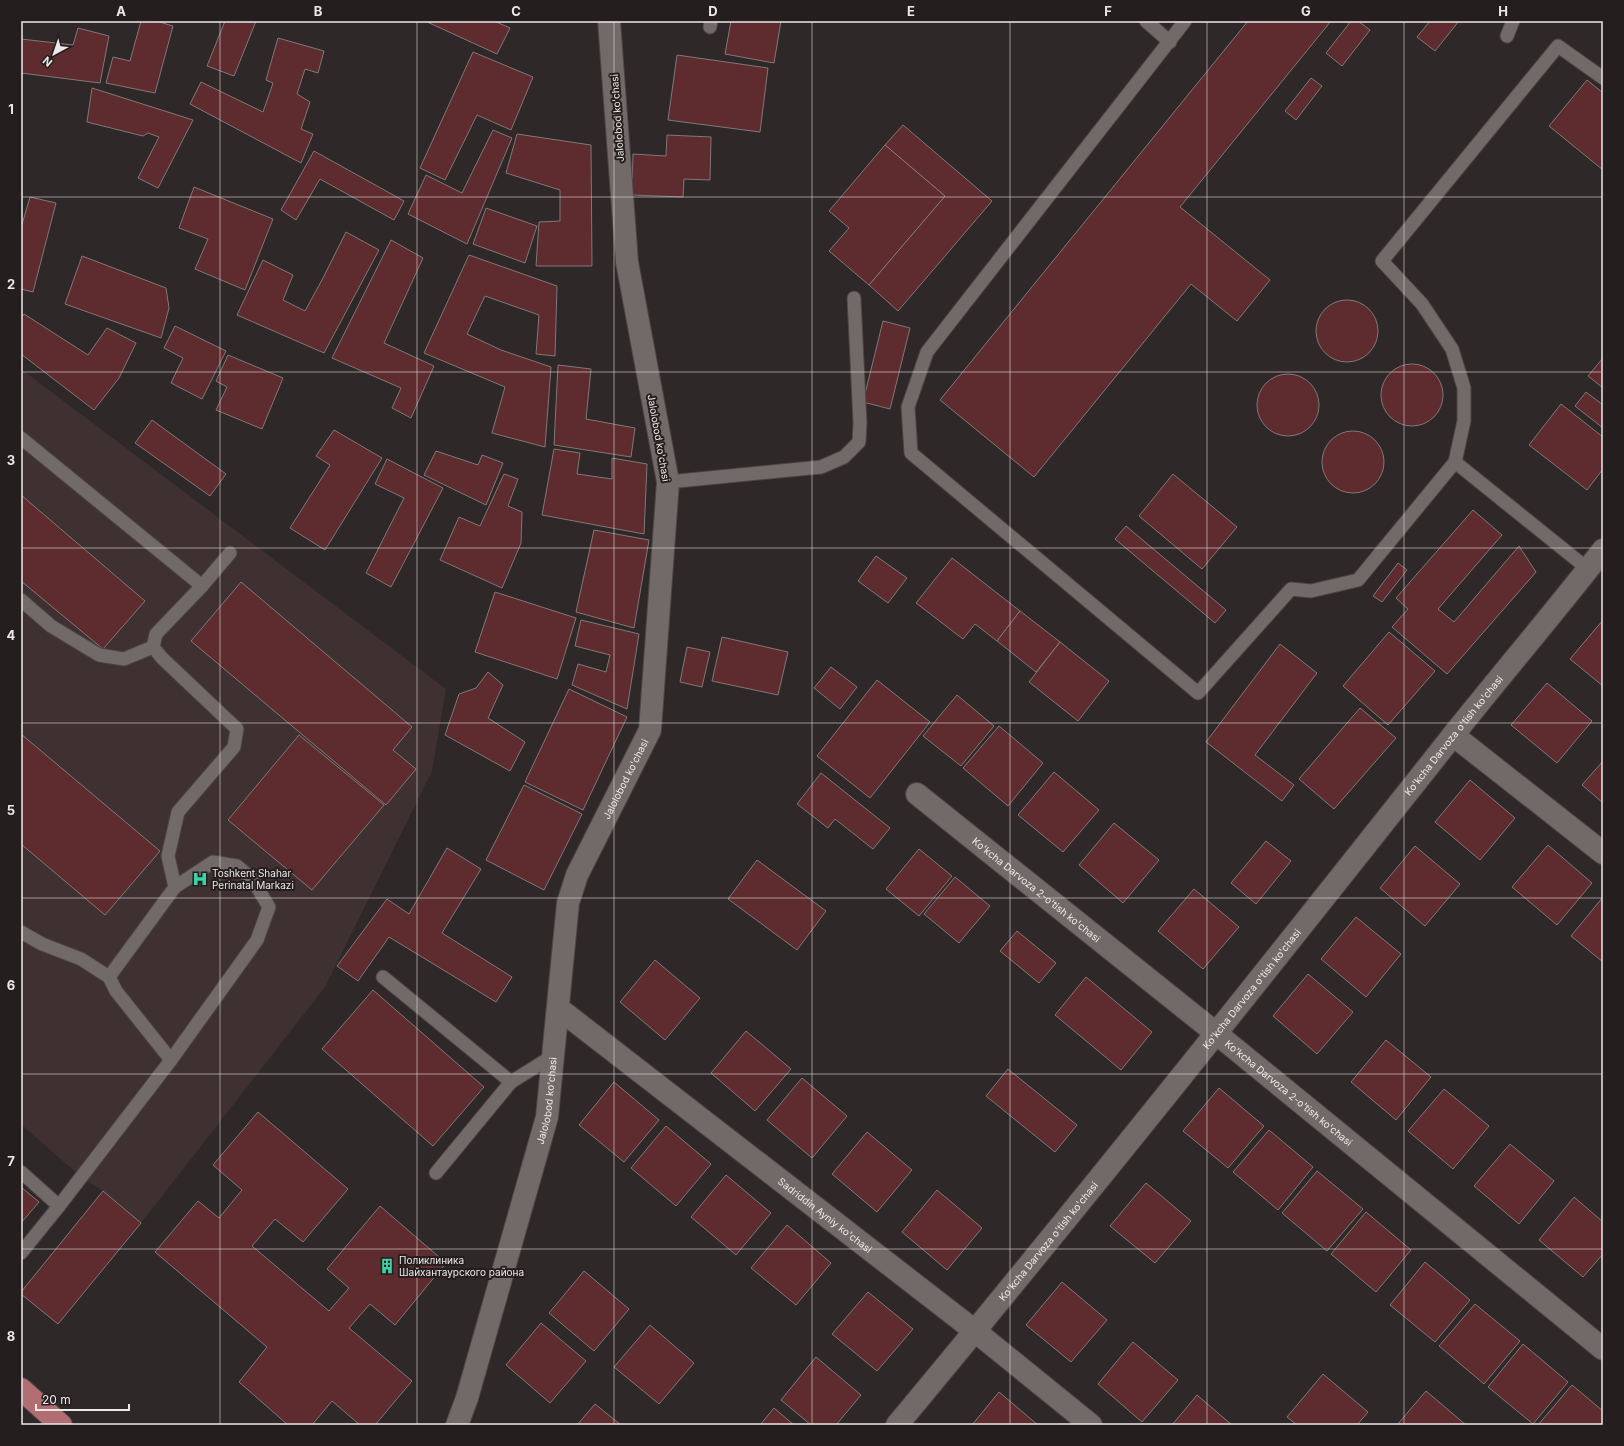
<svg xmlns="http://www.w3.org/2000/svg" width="1624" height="1446" viewBox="0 0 1624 1446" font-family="Inter,sans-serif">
<rect width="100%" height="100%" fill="#2f2828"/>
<!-- built -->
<path fill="#3f3131" d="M21,369L446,689L432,771L325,987L141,1223L103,1191L81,1177L21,1124Z"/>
<!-- building -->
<g fill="#5e2b2e" stroke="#817878">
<path d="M141,21H156L173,26L155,93L106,83L113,57L130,61Z"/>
<path d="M225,21H256L234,76L207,66Z"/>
<path d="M425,21H494L510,28L497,54Z"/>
<path d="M731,21H781L774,63L725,54Z"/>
<path d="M1248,21H1331L1180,207L1270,280L1237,321L1191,284L1034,477L940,400Z"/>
<path d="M1351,21H1358L1370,30L1342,66L1326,53Z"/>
<path d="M1430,21H1459L1435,51L1417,37Z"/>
<path d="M78,28L109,36L100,83L21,73V39L73,45Z"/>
<path d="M278,38L324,51L318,73L305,69L297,94L310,102L301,129L313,134L301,163L190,104L201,82L263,112L273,83L266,80Z"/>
<path d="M473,52L533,77L511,130L477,115L445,180L420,168Z"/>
<path d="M677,55L768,68L760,132L668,120Z"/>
<path d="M1311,78L1322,86L1296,120L1285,111Z"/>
<path d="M1587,80L1603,93V170L1549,126Z"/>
<path d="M92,88L193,120L158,188L138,178L159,137L148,133L143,136L87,122Z"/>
<path d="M903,125L992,201L898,311L869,285L945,196L885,145Z"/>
<path d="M493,130L512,138L467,244L408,214L426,175L462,193Z"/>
<path d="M517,134L591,145L592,266H536L539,222L560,221V190L506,173Z"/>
<path d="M667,135L711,137L710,180L684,179L683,197L632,195L633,154L666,156Z"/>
<path d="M885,145L945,196L869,285L829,251L849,228L829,211Z"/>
<path d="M314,151L404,201L394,220L320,179L296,220L281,210Z"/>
<path d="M194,187L273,219L245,290L195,269L208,239L179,228Z"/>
<path d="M30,197L56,203L33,292L21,289V228Z"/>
<path d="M486,208L537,226L525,263L473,244Z"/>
<path d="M346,232L379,250L324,353L237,315L263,260L293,275L283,300L305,311L323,278Z"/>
<path d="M391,240L423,258L384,343L434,366L411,418L392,408L401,388L332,358Z"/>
<path d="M469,255L557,286L555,356L536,354L539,315L485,296L467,334L501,350L551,367L545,447L492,433L505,387L424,353Z"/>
<path d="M82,256L166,288L169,308L161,338L65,304Z"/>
<circle cx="1347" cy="331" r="31"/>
<path d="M24,314L88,355L107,328L136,343L119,378L94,410L21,354V318Z"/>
<path d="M883,321L910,328L890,409L863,402Z"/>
<path d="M175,326L226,351L202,399L171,383L183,358L164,348Z"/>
<path d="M228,355L283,378L262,429L216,410L227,387L216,381Z"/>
<path d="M1603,358V388L1588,376Z"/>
<circle cx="1412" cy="395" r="31"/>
<path d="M558,365L591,369L586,419L635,428L631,457L554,445Z"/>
<circle cx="1288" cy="405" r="31"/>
<path d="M1586,392L1603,405V428L1575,406Z"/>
<path d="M1561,404L1603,437V469L1587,490L1529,445Z"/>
<path d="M152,420L226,474L210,496L135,443Z"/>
<path d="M334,430L382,458L325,550L290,528L330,465L316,456Z"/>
<circle cx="1353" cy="462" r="31"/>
<path d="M554,449L580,453L577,474L612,479V458L647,464L644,534L542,515Z"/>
<path d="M436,451L478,465L482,455L503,463L486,505L424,475Z"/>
<path d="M387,459L443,488L391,587L366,573L404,498L375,484Z"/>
<path d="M504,474L518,479L508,506L522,512L521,543L502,588L440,560L459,517L480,526Z"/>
<path d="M1173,474L1237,527L1202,569L1139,516Z"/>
<path d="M21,495L145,601L103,649L21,581Z"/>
<path d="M1473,510L1502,535L1438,609L1454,622L1519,546L1536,572L1447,674L1392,627L1408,609L1396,598Z"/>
<path d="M1126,526L1226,610L1215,623L1115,539Z"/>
<path d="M594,530L649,540L634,628L576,612Z"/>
<path d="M876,556L907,578L888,603L858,581Z"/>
<path d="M952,558L1020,611L997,641L975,624L963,639L916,603Z"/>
<path d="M1398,563L1407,570L1382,602L1373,596Z"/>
<path d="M241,582L412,727L393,750L416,769L386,805L191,641Z"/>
<path d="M495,592L576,618L557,679L475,652Z"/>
<path d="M1020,611L1060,642L1036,672L997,641Z"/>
<path d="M581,620L639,634L627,709L572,685L578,664L606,672L610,655L575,646Z"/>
<path d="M1603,620V686L1570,659Z"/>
<path d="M1389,632L1435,671L1388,725L1343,686Z"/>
<path d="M722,637L788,652L778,695L712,681Z"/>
<path d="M1060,642L1109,681L1078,721L1029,682Z"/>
<path d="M1280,644L1317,673L1255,755L1294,785L1282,801L1206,742Z"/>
<path d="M687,647L710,652L702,687L680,682Z"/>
<path d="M831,667L857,687L840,709L814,688Z"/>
<path d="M488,672L503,685L488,718L525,742L510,771L445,735L459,694L476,688Z"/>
<path d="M877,680L930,722L870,798L817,756Z"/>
<path d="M1547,683L1592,721L1557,763L1511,725Z"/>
<path d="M569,689L627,717L583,810L525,782Z"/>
<path d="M957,695L994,726L961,766L923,736Z"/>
<path d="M1360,708L1396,738L1334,809L1299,779Z"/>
<path d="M999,726L1043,763L1008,806L963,768Z"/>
<path d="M21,734L160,851L105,915L21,844Z"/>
<path d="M299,735L384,805L312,890L228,820Z"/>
<path d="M1603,761V803L1582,785Z"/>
<path d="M1054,772L1099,810L1063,852L1018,815Z"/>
<path d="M821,773L890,828L873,849L835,819L828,828L797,804Z"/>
<path d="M1470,780L1515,818L1480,860L1435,822Z"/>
<path d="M524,785L582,814L544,890L486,860Z"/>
<path d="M1114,823L1159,860L1123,903L1079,865Z"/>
<path d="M1266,841L1291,861L1256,904L1231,883Z"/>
<path d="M1548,845L1592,883L1557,925L1512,887Z"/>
<path d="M1415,846L1460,884L1425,926L1380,888Z"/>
<path d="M447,848L481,869L442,933L512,977L496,1002L389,937L358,981L337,966L387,899L409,914Z"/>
<path d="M919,849L952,876L919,916L886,889Z"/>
<path d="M757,860L826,911L797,950L728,899Z"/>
<path d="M955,877L990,906L959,943L924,914Z"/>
<path d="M1194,889L1239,927L1203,969L1158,931Z"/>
<path d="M1603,897V962L1571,936Z"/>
<path d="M1356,917L1401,954L1366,997L1321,959Z"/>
<path d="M1017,931L1056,963L1039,983L1000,951Z"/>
<path d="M655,960L700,998L665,1040L620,1002Z"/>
<path d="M1308,974L1353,1012L1317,1054L1273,1016Z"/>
<path d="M1086,977L1152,1032L1121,1070L1055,1015Z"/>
<path d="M373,990L484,1087L433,1146L322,1049Z"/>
<path d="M746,1031L791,1069L755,1111L711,1073Z"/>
<path d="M1386,1040L1431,1077L1396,1120L1351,1082Z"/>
<path d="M1008,1069L1077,1125L1055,1152L986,1096Z"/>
<path d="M802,1078L847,1116L812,1158L767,1120Z"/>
<path d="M614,1082L659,1120L624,1162L579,1125Z"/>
<path d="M1219,1088L1264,1126L1228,1168L1183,1131Z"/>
<path d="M1444,1089L1489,1126L1453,1169L1408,1131Z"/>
<path d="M258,1112L348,1189L303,1242L275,1219L252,1246L329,1311L349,1288L327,1269L380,1206L446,1263L395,1325L370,1304L349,1328L412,1381L375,1425H360L332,1401L312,1425H288L239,1382L267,1347L155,1252L198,1201L219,1218L242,1190L213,1165Z"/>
<path d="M666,1126L711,1164L676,1206L631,1168Z"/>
<path d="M1269,1130L1313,1167L1278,1210L1233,1172Z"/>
<path d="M867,1132L912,1170L877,1212L832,1174Z"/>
<path d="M1510,1144L1554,1181L1519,1224L1474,1186Z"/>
<path d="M1317,1171L1363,1209L1327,1251L1282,1213Z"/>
<path d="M726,1175L771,1213L736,1255L691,1217Z"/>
<path d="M1146,1183L1191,1221L1155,1263L1110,1226Z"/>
<path d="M21,1187L39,1202L21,1223Z"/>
<path d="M937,1190L982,1228L947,1270L902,1232Z"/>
<path d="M103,1191L141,1223L58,1324L21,1294V1292Z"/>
<path d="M1574,1197L1603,1222V1254L1583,1277L1539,1240Z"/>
<path d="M1366,1212L1411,1250L1376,1292L1331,1254Z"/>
<path d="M787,1225L831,1263L796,1305L751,1268Z"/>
<path d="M1425,1262L1470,1300L1435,1342L1390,1305Z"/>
<path d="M584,1271L629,1309L594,1351L549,1313Z"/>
<path d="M1062,1282L1107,1320L1071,1362L1026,1325Z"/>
<path d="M868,1292L913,1329L877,1371L832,1334Z"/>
<path d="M1475,1304L1520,1341L1484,1384L1439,1346Z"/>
<path d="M541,1323L586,1361L550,1403L506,1365Z"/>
<path d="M650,1325L694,1363L659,1404L614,1367Z"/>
<path d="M1133,1342L1178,1380L1142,1422L1098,1384Z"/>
<path d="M1523,1344L1568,1382L1533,1424L1488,1387Z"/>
<path d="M816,1357L861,1395L836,1425H811L781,1400Z"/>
<path d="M1323,1374L1368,1412L1357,1425H1297L1287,1417Z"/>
<path d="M1572,1385L1603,1411V1425H1538Z"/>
<path d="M1426,1391L1466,1425H1397Z"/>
<path d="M999,1392L1038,1425H972Z"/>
<path d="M1197,1395L1232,1425H1172Z"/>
<path d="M595,1404L621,1425H577Z"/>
<path d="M774,1408L794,1425H760Z"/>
</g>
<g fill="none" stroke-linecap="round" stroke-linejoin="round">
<!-- service casing -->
<g stroke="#4b4444" stroke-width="15">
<g id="service">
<path d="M1146,21L1170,42"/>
<path d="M1185,21L927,352L908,407L911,453L1198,693L1291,589L1311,591L1358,580L1455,462L1464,421V388L1452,349L1422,304L1382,261L1558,46L1603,78"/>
<path d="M710,27L711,21"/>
<path d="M1507,36L1513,21"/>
<path d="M21,438L202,586L230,553"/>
<path d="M1455,462L1588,569"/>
<path d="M668,482L821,467L844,457L859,442L860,423L854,298"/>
<path d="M21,600L51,626L99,655L124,659L153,647"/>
<path d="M21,932L42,944L81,959L109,977"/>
<path d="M383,977L511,1082"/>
<path d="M171,1060L116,991L109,977L175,887L168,856L178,812L234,747L237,729L162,658L153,647L156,634L202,586"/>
<path d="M21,1172L59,1206"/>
<path d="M436,1173L511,1082L553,1056"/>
<path d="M21,1253L59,1206L171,1060L257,940L269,907L252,879L237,866L213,862L175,887"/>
</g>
</g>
<!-- minor casing -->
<g stroke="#4b4444" stroke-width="24">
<g id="minor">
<path d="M1453,735L1603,853"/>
<path id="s1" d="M917,794L1217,1034L1603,1349"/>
<path id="s2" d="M558,1008L975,1331L1091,1425"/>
<path id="s3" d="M457,1425L467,1398L547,1117L568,903L577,875L650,730L668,482L627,262L609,21"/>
<path id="s4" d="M897,1425C1085,1199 1268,969 1450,739C1501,675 1553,614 1603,550"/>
</g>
</g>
<!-- primary casing -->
<g stroke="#4b4444" stroke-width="24">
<path id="primary" d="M21,1389L61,1425"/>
</g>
<!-- service -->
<use href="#service" stroke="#726969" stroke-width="13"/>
<!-- minor -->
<use href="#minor" stroke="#726969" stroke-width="22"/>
<!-- primary -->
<use href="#primary" stroke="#b16e72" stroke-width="22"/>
</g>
<!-- grid -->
<path fill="none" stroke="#eee9e9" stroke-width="1" stroke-opacity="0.55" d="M220,21V1425M417,21V1425M614,21V1425M812,21V1425M1010,21V1425M1207,21V1425M1404,21V1425M21,197H1603M21,372H1603M21,548H1603M21,723H1603M21,898H1603M21,1074H1603M21,1249H1603"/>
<!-- icons -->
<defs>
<g id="hospital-bare" transform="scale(1.2)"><path d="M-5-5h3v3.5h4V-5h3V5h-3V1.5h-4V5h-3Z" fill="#39d4a5" stroke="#251e1e" stroke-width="2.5" paint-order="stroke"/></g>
<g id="building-bare" transform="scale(1.2)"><path d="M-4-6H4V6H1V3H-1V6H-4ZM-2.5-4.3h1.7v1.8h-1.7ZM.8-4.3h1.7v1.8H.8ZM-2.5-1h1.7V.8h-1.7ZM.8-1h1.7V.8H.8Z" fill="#39d4a5" stroke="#251e1e" stroke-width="2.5" paint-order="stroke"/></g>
</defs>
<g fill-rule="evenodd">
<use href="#hospital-bare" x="200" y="879"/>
<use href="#building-bare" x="387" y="1266"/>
</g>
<g text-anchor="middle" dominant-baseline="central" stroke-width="4" stroke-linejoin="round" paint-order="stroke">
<!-- street labels -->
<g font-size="10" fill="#eee9e9" stroke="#251e1e">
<text transform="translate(617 118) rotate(-94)">Jalolobod ko'chasi</text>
<text transform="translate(659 438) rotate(80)">Jalolobod ko'chasi</text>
<text stroke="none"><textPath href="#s4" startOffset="886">Ko'kcha Darvoza o'tish ko'chasi</textPath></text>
<text stroke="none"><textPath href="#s3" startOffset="673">Jalolobod ko'chasi</textPath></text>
<text stroke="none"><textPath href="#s1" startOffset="153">Ko'kcha Darvoza 2-o'tish ko'chasi</textPath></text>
<text stroke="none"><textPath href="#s4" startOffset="562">Ko'kcha Darvoza o'tish ko'chasi</textPath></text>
<text stroke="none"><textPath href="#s1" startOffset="477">Ko'kcha Darvoza 2-o'tish ko'chasi</textPath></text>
<text stroke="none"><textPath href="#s3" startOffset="337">Jalolobod ko'chasi</textPath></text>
<text stroke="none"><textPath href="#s2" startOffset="338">Sadriddin Ayniy ko'chasi</textPath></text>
<text stroke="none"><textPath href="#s4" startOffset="238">Ko'kcha Darvoza o'tish ko'chasi</textPath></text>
</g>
<!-- poi labels -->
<g font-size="10" fill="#eee9e9" stroke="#251e1e" text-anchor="start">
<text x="212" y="873">Toshkent Shahar<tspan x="212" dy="12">Perinatal Markazi</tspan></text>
<text x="399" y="1260">Поликлиника<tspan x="399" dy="12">Шайхантаурского района</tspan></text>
</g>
</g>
<!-- border -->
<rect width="1624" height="1446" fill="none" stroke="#251e1e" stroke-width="44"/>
<!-- north arrow -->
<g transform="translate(54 54) rotate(220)" stroke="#251e1e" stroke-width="3" paint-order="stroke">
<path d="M0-3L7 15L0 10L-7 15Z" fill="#eee9e9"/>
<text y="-6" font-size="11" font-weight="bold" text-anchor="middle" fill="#eee9e9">N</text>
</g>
<!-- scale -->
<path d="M36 1404v6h93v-6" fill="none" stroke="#eee9e9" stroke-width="2"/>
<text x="42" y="1404" font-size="12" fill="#eee9e9" stroke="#251e1e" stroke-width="3" paint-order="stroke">20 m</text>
<rect x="22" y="22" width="1580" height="1402" fill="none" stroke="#eee9e9" stroke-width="1.5"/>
<g font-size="13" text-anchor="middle" font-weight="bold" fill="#eee9e9">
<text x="121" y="16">A</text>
<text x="318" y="16">B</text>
<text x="516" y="16">C</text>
<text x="713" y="16">D</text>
<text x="911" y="16">E</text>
<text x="1108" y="16">F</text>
<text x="1306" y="16">G</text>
<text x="1503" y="16">H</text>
<text x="11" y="114">1</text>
<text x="11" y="289">2</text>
<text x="11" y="465">3</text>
<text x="11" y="640">4</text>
<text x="11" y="815">5</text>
<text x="11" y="990">6</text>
<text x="11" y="1166">7</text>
<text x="11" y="1341">8</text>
</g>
</svg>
